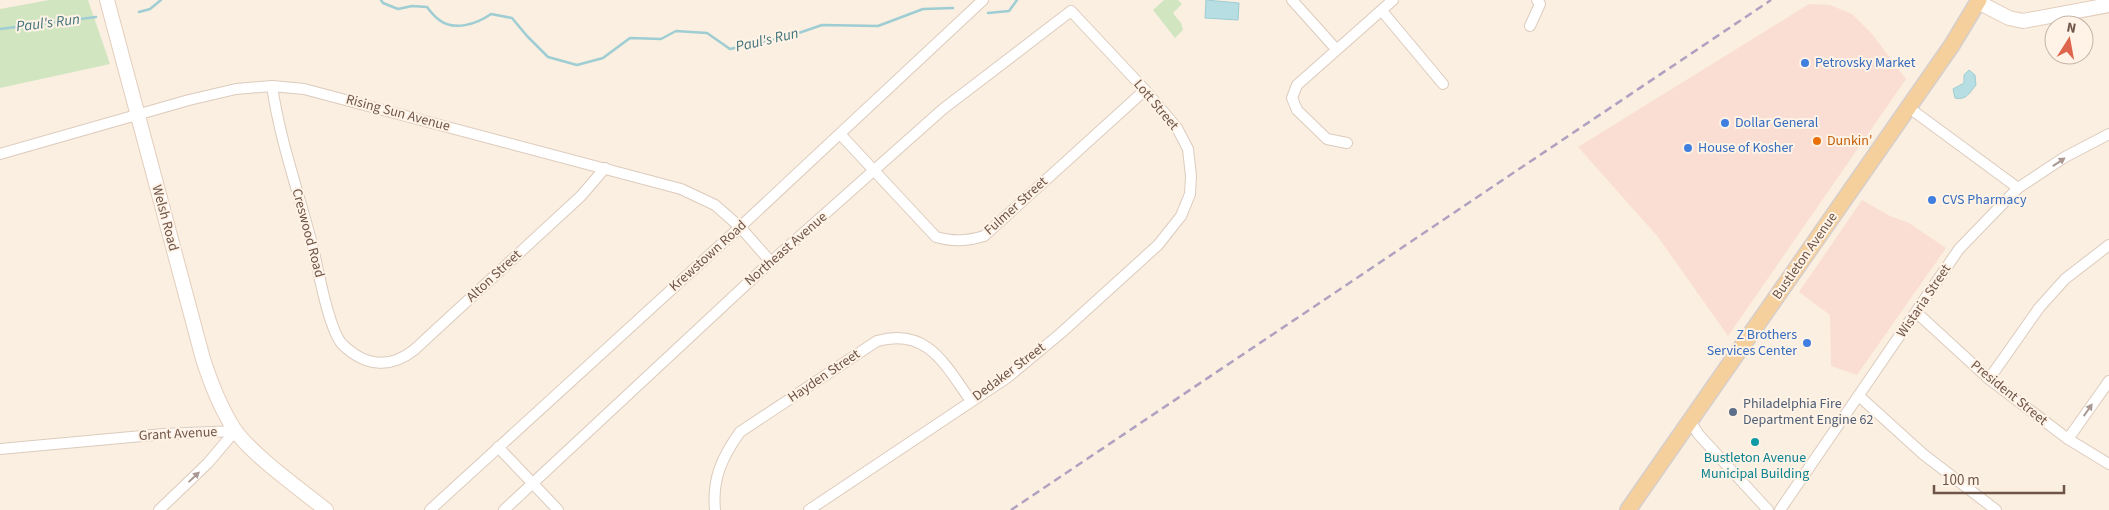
<svg xmlns="http://www.w3.org/2000/svg" width="2109" height="510" viewBox="0 0 2109 510" font-family="'Source Sans 3',sans-serif">
<rect width="100%" height="100%" fill="#faefe0"/>
<!-- commercial -->
<g fill="#faded4">
<path d="M1809,4L1830,5L1852,14L1872,34L1906,79L1728,336L1658,237L1578,147Z"/>
<path d="M1862,200L1890,216L1909,223L1946,248L1857,375L1831,366L1830,315L1799,292Z"/>
</g>
<!-- green -->
<g fill="#d1e6c0">
<path d="M49,0H88L110,64L0,88V9Z"/>
<path d="M1164,0H1178L1182,4L1173,13L1181,23L1183,30L1175,38L1153,10Z"/>
</g>
<!-- water -->
<g fill="#b7dee2" stroke="#9ecdd3">
<path d="M1206,0L1239,3L1238,20L1205,18Z"/>
<path d="M1969,70L1975,75L1976,85C1970,92 1966,101 1955,98L1953,89L1964,83V75Z"/>
</g>
<g fill="none" stroke-linecap="round" stroke-linejoin="round">
<!-- stream -->
<g stroke="#9ecdd3" stroke-width="2.5">
<path d="M381,0L383,3L398,9L412,6L427,7C430,11 434,16 438,19C453,32 477,24 491,14L512,18L527,36L548,57L577,65L603,58L630,38L661,39L676,31L707,33L730,49L790,36L822,25L878,26L923,9L953,8"/>
<path d="M139,12L150,9L161,0"/>
<path d="M988,13L1009,11L1017,0"/>
<path d="M0,29L96,17"/>
</g>
<!-- street casing -->
<g stroke="#ddcbbd" stroke-width="12">
<g id="street">
<path d="M1292,0L1336,49"/>
<path d="M1382,11L1443,84"/>
<path d="M1530,26L1540,4L1537,0"/>
<path d="M272,86C280,141 299,193 313,248C318,268 329,332 343,345C365,366 390,369 414,350L581,196L605,168"/>
<path d="M1908,107L2018,188"/>
<path d="M840,134L936,237C954,242 967,241 984,236L1145,90"/>
<path d="M1347,143L1327,139L1297,110L1292,98L1297,85L1393,0"/>
<path d="M0,154L189,100L236,89L272,86L304,89L681,189L715,205L740,227L771,262"/>
<path d="M1917,313L1989,379L2068,439L2109,464"/>
<path d="M1989,379L2039,308L2065,279L2109,245"/>
<path d="M1859,396L1923,454L1996,510"/>
<path d="M1690,421L1699,435L1768,510"/>
<path d="M2068,439L2109,381"/>
<path d="M498,447L558,510"/>
<path d="M0,449L164,434L235,431"/>
<path d="M159,510L208,463L235,431"/>
<path d="M430,510L740,227L983,0"/>
<path d="M504,510L764,268L943,109L1071,11L1145,90L1177,128L1188,149L1191,176L1190,194L1181,216L1158,245L1061,333L1008,377L809,510"/>
<path d="M715,510C712,479 722,457 740,432L877,341C928,327 945,365 971,401"/>
<path d="M1780,510L1959,249L2018,188L2065,157L2109,134"/>
</g>
</g>
<!-- secondary casing -->
<g stroke="#e4cdbd" stroke-width="16">
<g id="secondary">
<path d="M107,0L203,359C211,384 220,407 234,429C252,455 300,489 326,510"/>
<path d="M1978,2L2009,18L2023,21L2109,5"/>
</g>
</g>
<!-- primary casing -->
<g stroke="#d7cfcc" stroke-width="18">
<path id="primary" d="M1628,510L1952,45L1979,0"/>
</g>
<!-- street -->
<use href="#street" stroke="#fff" stroke-width="10"/>
<!-- secondary -->
<use href="#secondary" stroke="#fff" stroke-width="14"/>
<!-- primary -->
<use href="#primary" stroke="#f5cf9c" stroke-width="15"/>
<!-- rail -->
<path stroke="#b1a1c1" stroke-width="2.5" stroke-dasharray="8 5" stroke-linecap="butt" d="M1011,510L1771,0"/>
</g>
<!-- one-way arrows -->
<defs><path id="oneway-solid" d="M-6-.8H1V-3.2L6.5 0L1 3.2V.8H-6Z" transform="scale(1.25)"/></defs>
<g fill="#a99992">
<use href="#oneway-solid" transform="translate(2059 162) rotate(-34)"/>
<use href="#oneway-solid" transform="translate(2088 410) rotate(-55)"/>
<use href="#oneway-solid" transform="translate(194 477) rotate(-43)"/>
</g>
<!-- markers -->
<g fill="#3f7fe0" stroke="#fef3e6" stroke-width="2">
<circle cx="1805" cy="63" r="5"/>
<circle cx="1725" cy="123" r="5"/>
<circle cx="1688" cy="148" r="5"/>
<circle cx="1932" cy="200" r="5"/>
<circle cx="1807" cy="343" r="5"/>
</g>
<circle fill="#e8710a" stroke="#fef3e6" stroke-width="2" cx="1817" cy="141" r="5"/>
<circle fill="#5c6f8a" stroke="#fef3e6" stroke-width="2" cx="1733" cy="412" r="5"/>
<circle fill="#0f9aa8" stroke="#fef3e6" stroke-width="2" cx="1755" cy="442" r="5"/>
<g text-anchor="middle" dominant-baseline="central" stroke-width="4" stroke-linejoin="round" paint-order="stroke">
<!-- shop labels -->
<g font-size="14" fill="#366cbe" stroke="#fef3e6" text-anchor="start">
<text x="1815" y="63">Petrovsky Market</text>
<text x="1735" y="123">Dollar General</text>
<text x="1698" y="148">House of Kosher</text>
<text x="1942" y="200">CVS Pharmacy</text>
<text x="1797" y="335" text-anchor="end">Z Brothers<tspan x="1797" dy="16">Services Center</tspan></text>
</g>
<!-- street labels -->
<g font-size="14" fill="#6f5549" stroke="#fef3e6">
<text transform="translate(1156 105) rotate(50)">Lott Street</text>
<text transform="translate(398 113) rotate(15)">Rising Sun Avenue</text>
<text transform="translate(1016 206) rotate(-42)">Fulmer Street</text>
<text transform="translate(165 218) rotate(75)">Welsh Road</text>
<text transform="translate(308 233) rotate(75)">Creswood Road</text>
<text transform="translate(786 249) rotate(-41)">Northeast Avenue</text>
<text transform="translate(708 256) rotate(-42)">Krewstown Road</text>
<text transform="translate(1805 256) rotate(-55)">Bustleton Avenue</text>
<text transform="translate(494 276) rotate(-43)">Alton Street</text>
<text transform="translate(1924 301) rotate(-56)">Wistaria Street</text>
<text transform="translate(1009 372) rotate(-37)">Dedaker Street</text>
<text transform="translate(824 376) rotate(-34)">Hayden Street</text>
<text transform="translate(2009 393) rotate(39)">President Street</text>
<text transform="translate(178 434) rotate(-3)">Grant Avenue</text>
</g>
<!-- food labels -->
<g font-size="14" fill="#c56008" stroke="#fef3e6" text-anchor="start">
<text x="1827" y="141">Dunkin'</text>
</g>
<!-- service labels -->
<g font-size="14" fill="#4e5e75" stroke="#fef3e6" text-anchor="start">
<text x="1743" y="404">Philadelphia Fire<tspan x="1743" dy="16">Department Engine 62</tspan></text>
</g>
<!-- culture labels -->
<g font-size="14" fill="#0d838f" stroke="#fef3e6">
<text x="1755" y="458">Bustleton Avenue<tspan x="1755" dy="16">Municipal Building</tspan></text>
</g>
<!-- water labels -->
<g font-size="15" font-style="italic" fill="#42747b" stroke="#fef3e6">
<text transform="translate(48 23) rotate(-7)">Paul's Run</text>
<text transform="translate(767 40) rotate(-13)">Paul's Run</text>
</g>
</g>
<!-- north arrow -->
<g transform="translate(2069 40) rotate(11)"><circle r="24" fill="#fef3e6" stroke="#c5b4a7"/>
<path d="M0-4L9 19L0 12L-9 19Z" fill="#dd654c"/>
<text y="-8" font-size="14" font-weight="bold" text-anchor="middle" fill="#6f5549">N</text>
</g>
<!-- scale -->
<path d="M1934 485v8h130v-8" fill="none" stroke="#6f5549" stroke-width="2.5"/>
<text x="1942" y="485" font-size="15" fill="#6f5549" stroke="#fef3e6" stroke-width="4" paint-order="stroke">100 m</text>
</svg>
